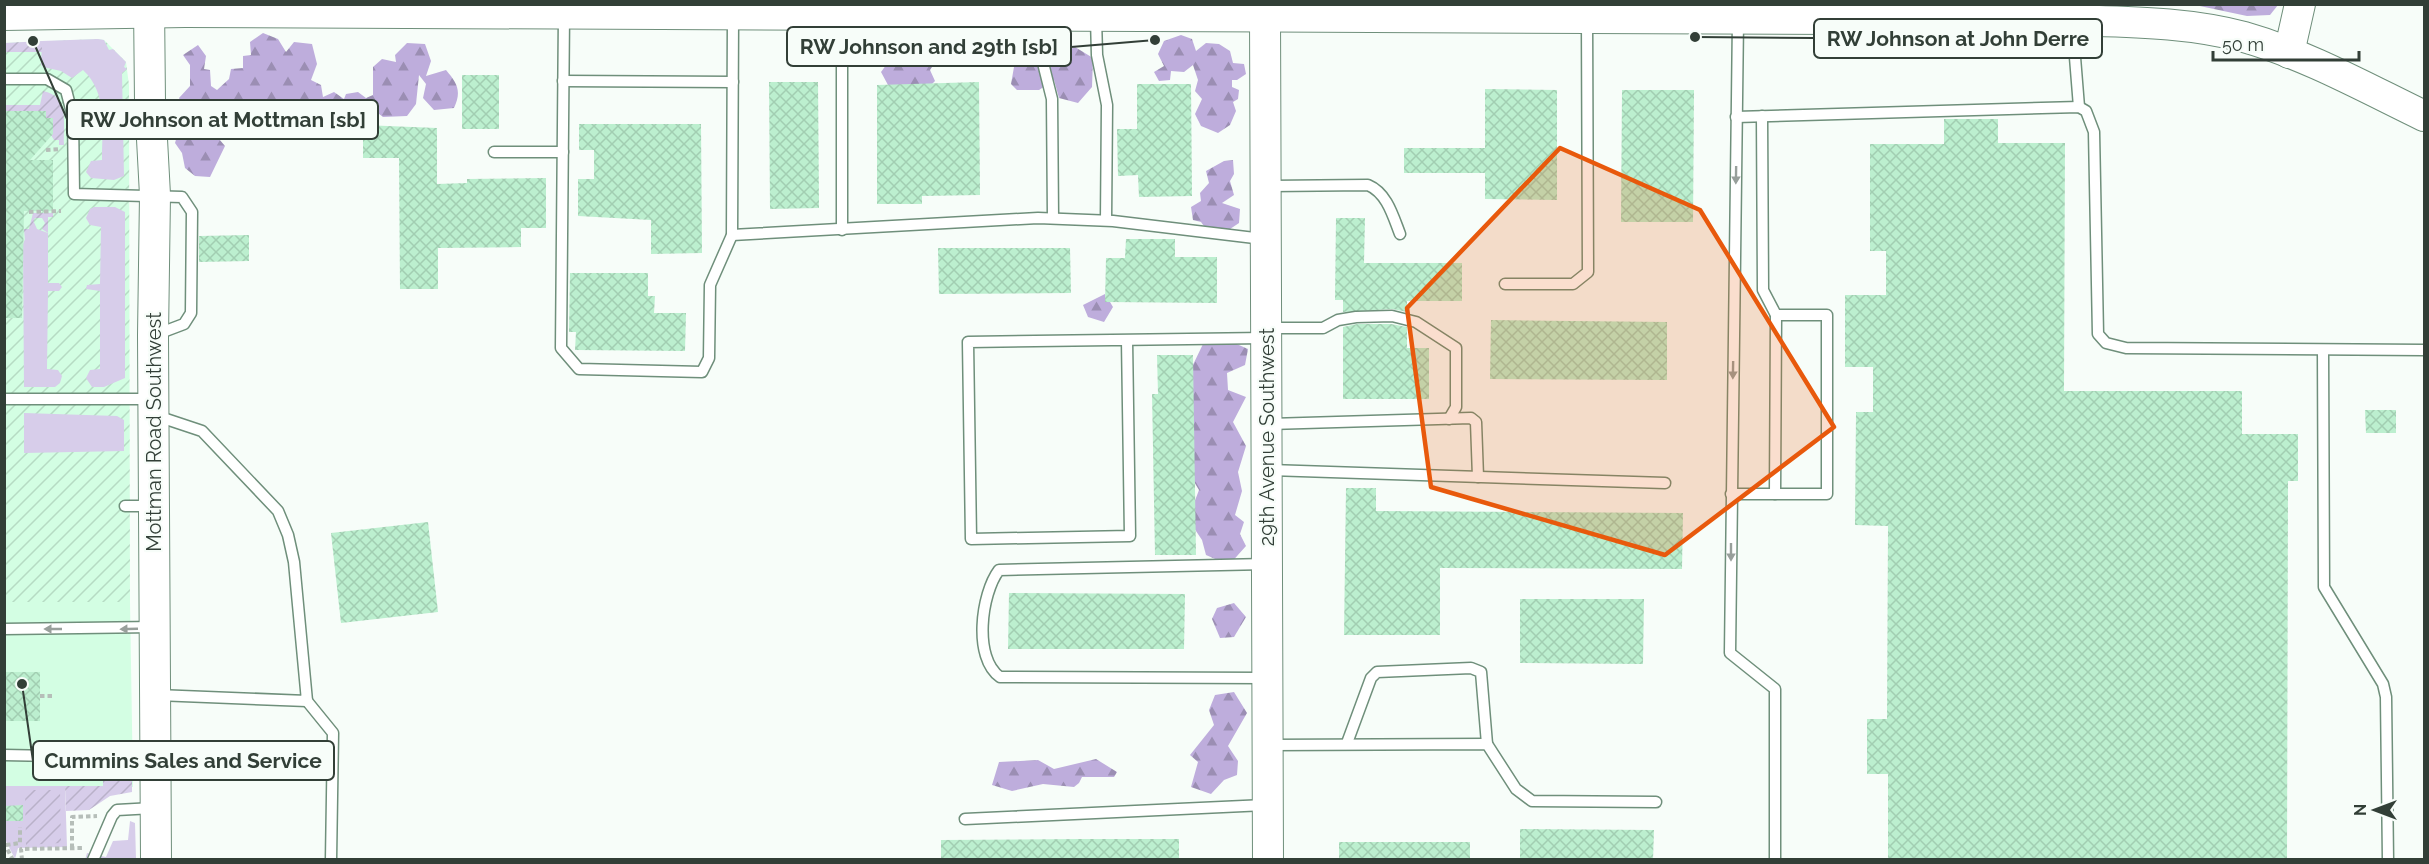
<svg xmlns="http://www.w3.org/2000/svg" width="2429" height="864" viewBox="0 0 2429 864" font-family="Raleway,sans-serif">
<defs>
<pattern id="industrial-furrows" width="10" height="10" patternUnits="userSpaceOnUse" patternTransform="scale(1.5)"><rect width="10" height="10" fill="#d3fee3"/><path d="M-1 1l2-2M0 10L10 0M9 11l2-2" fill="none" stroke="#b6dbc3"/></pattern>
<pattern id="forest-firs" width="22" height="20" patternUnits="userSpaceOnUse" patternTransform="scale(1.5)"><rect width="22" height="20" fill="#beaddc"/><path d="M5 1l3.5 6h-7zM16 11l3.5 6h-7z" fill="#9b8eb3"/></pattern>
<pattern id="garden-furrows" width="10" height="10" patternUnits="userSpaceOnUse" patternTransform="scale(1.5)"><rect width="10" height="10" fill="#d7cdea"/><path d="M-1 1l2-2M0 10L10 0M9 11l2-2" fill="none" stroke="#b9b1c9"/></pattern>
<pattern id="building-cross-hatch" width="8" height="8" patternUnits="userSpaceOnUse" patternTransform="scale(1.5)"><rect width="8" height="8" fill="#bcefcf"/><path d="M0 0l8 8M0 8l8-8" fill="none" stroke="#a2ceb2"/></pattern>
</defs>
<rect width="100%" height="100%" fill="#f7fdf9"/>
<!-- built -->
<path fill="#d3fee3" d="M5,602H130L133,787L5,786Z"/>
<!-- industrial -->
<path fill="url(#industrial-furrows)" d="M98,39L104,40L126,62L129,85L130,602H5L4,43Z"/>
<!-- grass -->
<g fill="#d7cdea">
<path d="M98,39L104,40L109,50L113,49L126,62L124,67L127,69L122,73L124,176L114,180L91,178L86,172L91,161L102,160C102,129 108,93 83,70L72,78L61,71L43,67L41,64L42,41Z"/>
<path d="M94,207H115L125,212V378L104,387H92L86,378L90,370L100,369V291L86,289L87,285L100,284L101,227L90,225L86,218L90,209Z"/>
<path d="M33,220L37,229L48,233V283H59L62,287L59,291H48L47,369L58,370L62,376L60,383L55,387H24L23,244Z"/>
<path d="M24,413L117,416L124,420V451L24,453Z"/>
<path d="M5,786H65L67,847L18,848L15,859L5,839Z"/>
<path d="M130,821L135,823L136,859L85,860L87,853L106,857L113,841L128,840Z"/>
</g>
<!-- forest -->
<g fill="url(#forest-firs)">
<path d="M2195,5H2278L2270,15L2247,16Z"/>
<path d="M890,26L908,30L914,40H928L938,58L930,70L935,81L922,94L888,85L881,72L895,53L878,38Z"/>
<path d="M1019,31L1034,53L1032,64L1043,68L1045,73L1056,56L1075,47L1093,58L1092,87L1078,103L1059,98L1054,80L1039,90H1017L1011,84L1014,67L1001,58L1000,41Z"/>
<path d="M263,33L278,39L286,52L294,42L312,44L317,64L311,80L321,85L323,97L334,92L344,99L346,94L358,92L366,98L373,95V67L382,59L396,62L395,55L407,43L425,44L431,61L426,76L446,70C457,83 462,91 454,108L434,110L423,98L426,84L419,75L416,104L407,116L383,117L366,104L359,107L346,106L344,118L331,125L316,117L313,100L299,102L282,113L270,105L260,113L240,111L231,120L216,115L213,132L225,146L210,177L195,176L185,168L182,153L175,143L180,126L177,114L186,111L179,98L190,86V65L183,55L198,45L206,56L204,69L210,70L211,86L217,90L229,79L231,69L243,68V56L251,55L250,42Z"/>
<path d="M1181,35L1192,39L1196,51L1206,43L1219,44L1230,51L1233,63L1244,64L1246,74L1237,80H1232V87L1239,90L1238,99L1233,102L1236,111L1230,125L1218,133L1201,126L1195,114L1202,99L1195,91L1198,80L1193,65L1184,72L1171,71L1170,80L1159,81L1154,72L1164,66L1158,54L1164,41Z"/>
<path d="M1233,160L1234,174L1230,181L1234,195L1222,203L1240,209L1239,223L1230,229V233L1206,229L1201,222L1193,220L1191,207L1201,201L1200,193L1209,183L1206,171L1224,161Z"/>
<path d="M1105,294L1106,302H1110L1113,307L1104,322L1088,317L1083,305Z"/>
<path d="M1223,338L1248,349L1245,365L1227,373L1228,390L1246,397L1233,422L1246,446L1238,472L1242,491L1235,515L1244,522L1240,534L1246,546L1229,565L1206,555L1202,540L1188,519L1199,490L1184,465L1190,371L1203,344Z"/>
<path d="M1234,603L1246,617L1234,637L1220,638L1212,619L1217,608Z"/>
<path d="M1234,692L1247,713L1228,746L1238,761L1237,775L1224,780L1211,794L1191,787L1198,762L1190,755L1214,725L1209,710L1215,695Z"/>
<path d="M1096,759L1117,772L1114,777H1082L1079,783L1074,787L1043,784L1012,791L992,785L999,762L1038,760L1054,769Z"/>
</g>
<!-- garden -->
<g fill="url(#garden-furrows)">
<path d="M42,41V52H5V43Z"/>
<path d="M43,91C70,96 63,124 64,145H59V140H54L51,135L53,119L46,118V111H5L4,105H40Z"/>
<path d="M33,213H53V217H48V233L42,229L45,223L42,218H35L25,241L24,229H29Z"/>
<path d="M103,768L128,774L132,780V792L110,796L89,810L66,811L65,786H103Z"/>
<path d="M25,790H60L61,843L26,845Z"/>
</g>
<!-- building -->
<g fill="url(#building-cross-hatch)">
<rect x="462" y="75" width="37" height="54"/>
<path d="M769,82H818L819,208L770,209Z"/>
<path d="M979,82L980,195L922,196V204H877V85Z"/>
<path d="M1137,84H1191L1192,196L1139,197L1138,175L1118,176L1117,129H1137Z"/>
<path d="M1485,89L1557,90V200L1485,199V173H1404V148H1485Z"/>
<path d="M1622,90H1694L1693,222H1621Z"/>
<path d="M4,111H46V118H53V134L30,160H53V211H24L22,318H4Z"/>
<path d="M1944,119H1998V143H2065L2064,391H2242V434H2298V481H2288L2287,860H1888V774H1867V719H1887L1888,526L1855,525L1856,412H1873V367H1845V295H1886V251H1870V144H1944Z"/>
<path d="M579,124H701L702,253L651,254V220L578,216V179H594V150H579Z"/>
<path d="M363,125L437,128V184L467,183V179L546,178V228H521V247L438,248V289H400L399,158H363Z"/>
<path d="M1336,218H1365L1364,263H1462V301H1407V312L1392,309L1343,312V300H1335Z"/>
<path d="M249,235V261L199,262V236Z"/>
<path d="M1126,239H1175V257H1217V303L1105,302L1106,258H1125Z"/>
<path d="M938,248H1070L1071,293L939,294Z"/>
<path d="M570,273H648V296H655L654,313H686L685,351L575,350L576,332H569Z"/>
<path d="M1491,320L1667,322V380L1490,379Z"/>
<path d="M1357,324H1391L1407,327V348H1429V399H1343V327Z"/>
<path d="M1157,355H1193L1196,555H1155L1152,394H1158Z"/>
<path d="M2365,410H2396V433H2366Z"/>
<path d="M1346,488H1376V511L1683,513L1682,569L1440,568V635H1344Z"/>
<path d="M428,522L438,612L341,623L331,533Z"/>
<path d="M1009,593L1185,594L1184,649H1008Z"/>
<path d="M1520,599H1644L1643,664L1520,663Z"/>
<rect x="4" y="672" width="36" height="49"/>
<path d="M23,805V821H4V806Z"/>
<path d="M1520,829L1654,830L1653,860H1520Z"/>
<path d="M1080,839H1179V860H941V840Z"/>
<rect x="1339" y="842" width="131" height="18"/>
</g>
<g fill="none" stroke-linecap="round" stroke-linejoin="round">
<!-- lane casing -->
<g stroke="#6f8f7b" stroke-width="13">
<g id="lane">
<path d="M564,14L561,348L579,369L702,372L709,358L710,285L732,235L733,17"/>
<path d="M1042,16V59L1052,99L1053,218"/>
<path d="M842,17V230"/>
<path d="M1096,18L1097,55L1107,105L1106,220"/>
<path d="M1738,20L1730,653L1775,689V860"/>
<path d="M2072,20L2079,107"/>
<path d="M4,79H47L66,90L73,117L74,194L182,197L192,212L191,313L184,324L155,335"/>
<path d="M563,81L733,82"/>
<path d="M1736,117L2079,107L2086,111L2094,132L2098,334L2106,343L2126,348L2424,350"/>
<path d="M494,152H563"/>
<path d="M1266,186L1368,185C1387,193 1393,216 1400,234"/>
<path d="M732,235L1038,218L1113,221L1263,239"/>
<path d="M1505,284H1573L1588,272L1587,19"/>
<path d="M1269,328H1323L1338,320L1356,317L1392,316L1416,322L1456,348V407L1449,419"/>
<path d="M1127,340L1130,536L971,539L968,342L1265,338"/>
<path d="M2323,350L2324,587L2383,684L2386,697L2388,860"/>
<path d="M4,399H151"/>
<path d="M157,416L202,431L278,511L288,535L294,562L307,701L157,695"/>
<path d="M1267,424L1471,418L1476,422L1478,477"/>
<path d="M1267,470L1665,483"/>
<path d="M1731,494H1827V315H1776L1763,290L1762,116"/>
<path d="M1775,494L1776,315"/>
<path d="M125,506H152"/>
<path d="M4,629L154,627"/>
<path d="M1264,678L1000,677C973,658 981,594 999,570L1266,564"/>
<path d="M307,701L333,733L331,860"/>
<path d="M1347,743L1371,678L1377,672L1471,668L1481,672L1487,744"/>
<path d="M1268,745L1487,744L1516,789L1532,801L1656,802"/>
<path d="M4,755L154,758"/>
<path d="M965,819L1265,805"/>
<path d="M93,860L112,816L117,810L153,808"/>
</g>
</g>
<!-- secondary casing -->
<g stroke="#6f8f7b" stroke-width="32">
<g id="secondary">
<path d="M149,4L150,102L155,195L153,336L156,860"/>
<path d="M4,15L185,12L2072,20C2129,22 2188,22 2244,37C2307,55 2366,88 2424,116"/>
<path d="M1265,15L1268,860"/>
<path d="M2289,53L2300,4"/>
</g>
</g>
<!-- path -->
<g stroke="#b6beb9" stroke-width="4" stroke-dasharray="4.5 3" stroke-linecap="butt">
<path d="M46,150L61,149"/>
<path d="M29,212L61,211"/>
<path d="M40,696H54"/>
<path d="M4,843L13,860"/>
<path d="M6,845L20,843V827"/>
<path d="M72,848V817L97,816"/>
<path d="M22,860L21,849L83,848"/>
</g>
<!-- lane -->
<use href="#lane" stroke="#fff" stroke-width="10"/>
<!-- secondary -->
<use href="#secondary" stroke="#fff" stroke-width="30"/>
</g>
<!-- one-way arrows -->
<defs><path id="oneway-solid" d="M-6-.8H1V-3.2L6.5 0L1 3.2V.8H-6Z" transform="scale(1.5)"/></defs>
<g fill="#989f9b">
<use href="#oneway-solid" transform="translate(1736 175) rotate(91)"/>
<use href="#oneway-solid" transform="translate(1733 370) rotate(91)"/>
<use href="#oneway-solid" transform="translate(1731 552) rotate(90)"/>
<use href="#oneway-solid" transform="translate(53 629) rotate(-180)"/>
<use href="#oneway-solid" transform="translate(129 629) rotate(178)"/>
</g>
<!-- marked area -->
<path fill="#e8590c" fill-opacity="0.2" stroke="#e8590c" stroke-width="4.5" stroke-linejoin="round" d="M1560,148L1700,210L1834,427L1665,555L1431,487L1407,308Z"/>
<g text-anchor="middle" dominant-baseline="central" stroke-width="4.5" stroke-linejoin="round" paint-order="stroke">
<!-- street labels -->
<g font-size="20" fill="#323f37" stroke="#f7fdf9">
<text transform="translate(154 432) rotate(-90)">Mottman Road Southwest</text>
<text transform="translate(1267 437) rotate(-90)">29th Avenue Southwest</text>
</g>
</g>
<!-- callouts -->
<path fill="none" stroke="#323f37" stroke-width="2" d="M1695 37L1814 38M1155 40L1071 47M33 41L67 119M22 684L33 761"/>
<g fill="#323f37" stroke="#f7fdf9" stroke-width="2">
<circle cx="1695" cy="37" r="6"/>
<circle cx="1155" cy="40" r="6"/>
<circle cx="33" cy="41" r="6"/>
<circle cx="22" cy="684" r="6"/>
</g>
<g fill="#f7fdf9" stroke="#323f37" stroke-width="2">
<rect x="1814" y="19" width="288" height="39" rx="6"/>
<rect x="787" y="27" width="284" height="39" rx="6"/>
<rect x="67" y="100" width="311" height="39" rx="6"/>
<rect x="33" y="741" width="301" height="39" rx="6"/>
</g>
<g font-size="21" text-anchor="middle" font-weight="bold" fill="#323f37">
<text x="1958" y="46">RW Johnson at John Derre</text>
<text x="929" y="54">RW Johnson and 29th [sb]</text>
<text x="223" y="127">RW Johnson at Mottman [sb]</text>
<text x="183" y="768">Cummins Sales and Service</text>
</g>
<!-- border -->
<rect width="2429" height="864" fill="none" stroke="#323f37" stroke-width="12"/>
<!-- north arrow -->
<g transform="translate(2375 810) rotate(270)" stroke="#f7fdf9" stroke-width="4.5" paint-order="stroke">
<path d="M0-4.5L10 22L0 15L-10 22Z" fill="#323f37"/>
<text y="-9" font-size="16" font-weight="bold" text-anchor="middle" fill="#323f37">N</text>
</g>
<!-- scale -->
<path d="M2213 51v9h146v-9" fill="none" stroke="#323f37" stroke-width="3"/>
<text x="2222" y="51" font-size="18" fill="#323f37" stroke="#f7fdf9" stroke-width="4.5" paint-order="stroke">50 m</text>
</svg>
